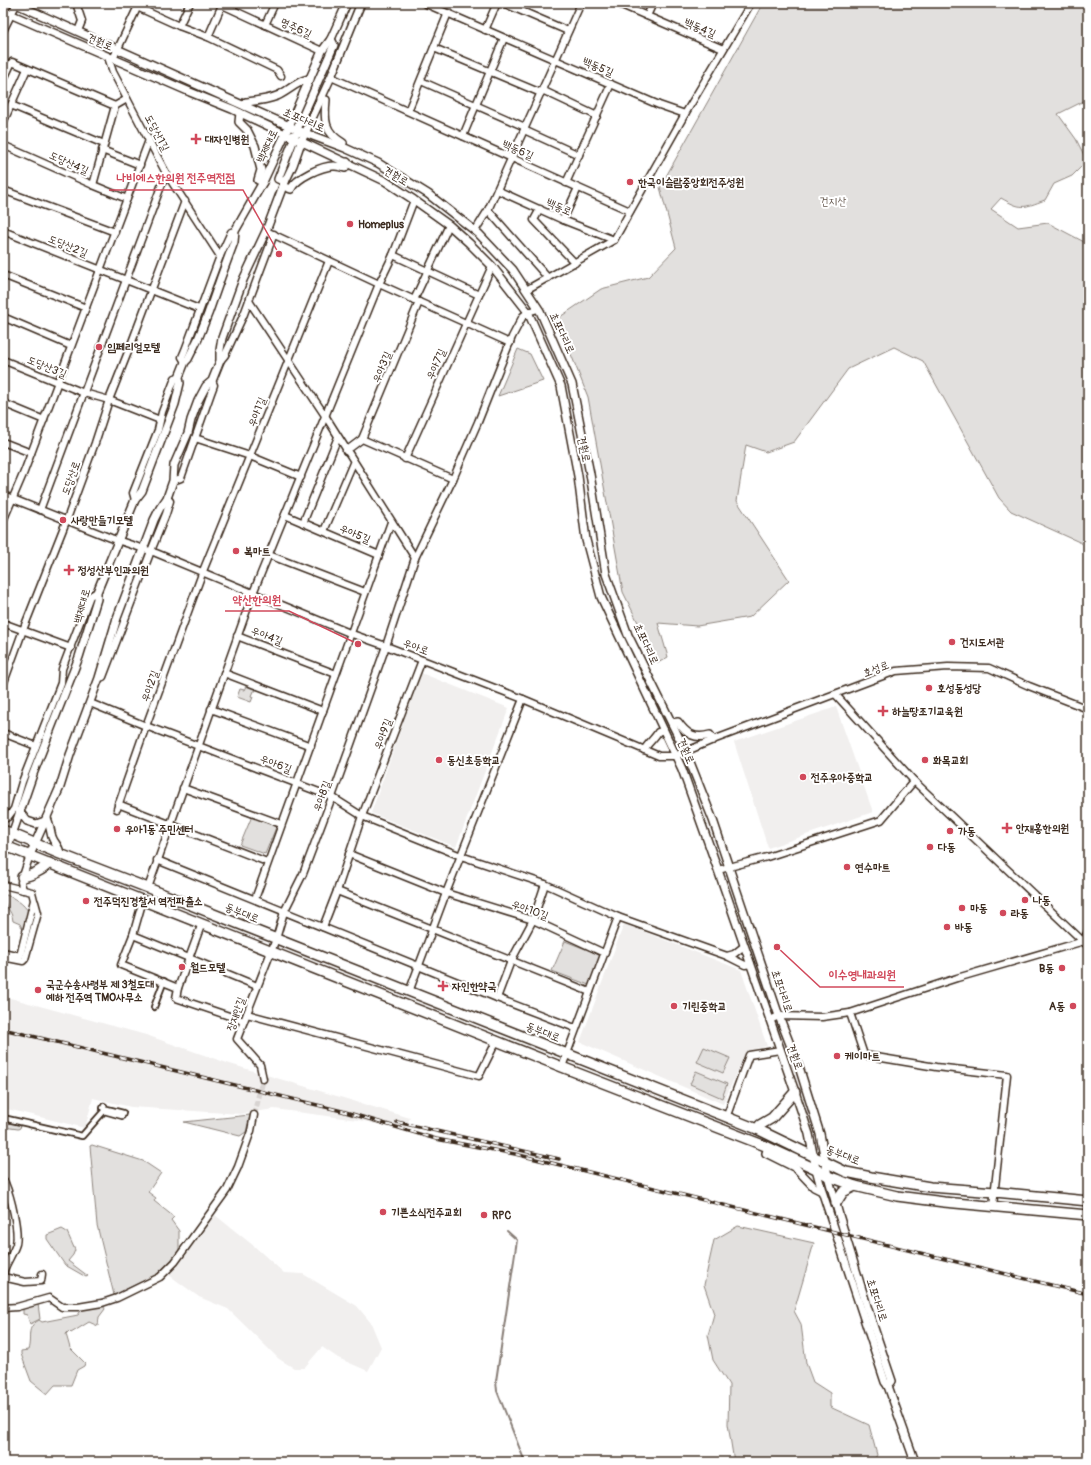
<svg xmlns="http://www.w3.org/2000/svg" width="1091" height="1465" viewBox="0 0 1091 1465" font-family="Pangolin,'Poor Story',sans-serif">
<rect width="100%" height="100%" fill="#fff"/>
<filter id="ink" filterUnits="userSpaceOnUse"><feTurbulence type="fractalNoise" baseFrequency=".025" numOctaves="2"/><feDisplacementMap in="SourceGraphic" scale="8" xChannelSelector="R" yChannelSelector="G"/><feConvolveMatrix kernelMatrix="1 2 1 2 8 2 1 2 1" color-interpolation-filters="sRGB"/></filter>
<g filter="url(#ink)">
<!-- built -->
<g fill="#f1efee">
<path d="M421,673L509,708L456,847L371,813Z"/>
<path d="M836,707L873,812L768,848L734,742Z"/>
<path d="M624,924L741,970L767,1046L746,1051L723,1104L580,1042Z"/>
<path d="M3,996L146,1035L230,1064L410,1118L404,1130L358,1120L274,1109L241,1114L131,1107L93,1098L85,1128L3,1108Z"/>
<path d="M215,1215L254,1246L284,1273L303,1274L357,1306L371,1323L381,1347L368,1371L338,1358L322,1347L304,1368H294L279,1359L228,1309L199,1297L169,1275Z"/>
</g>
<!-- green -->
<g fill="#e2e0de" stroke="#8e857e">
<path d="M763,3H1088V99L1058,114L1076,139L1087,161L1072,176L1054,184L1045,200C1023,208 1022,210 1001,198L991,209L1018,227L1048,223L1088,244V546L1011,511L999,498L923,361L894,347L848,369L794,442L766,452L746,445L737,501L789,580L750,617L697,626L658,623L668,657L658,663L623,592L588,397L557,319L601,289L648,277L676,248L660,187Z"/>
<path d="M518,349L530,354L543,381L498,396Z"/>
<path d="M246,686L256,690V691H253L251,696L253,697L251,702L237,697L240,689L244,690Z"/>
<path d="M252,816L277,825L265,854L240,845Z"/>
<path d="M3,894C13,897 24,903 29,913L24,932L20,924L13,921C12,909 3,907 3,894Z"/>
<path d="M565,941L601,955L589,985L552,971Z"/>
<path d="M704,1047L730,1058L723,1073L697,1062Z"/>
<path d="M696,1071L727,1084L722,1098L690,1084Z"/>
<path d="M250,1115L246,1132L240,1136L184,1122Z"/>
<path d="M3,1120L21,1125L20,1128L18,1129L3,1127Z"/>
<path d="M92,1145L143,1161L161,1173L148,1192L156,1198L154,1201L174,1217L171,1220L179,1231V1253L156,1275L114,1295L97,1225L90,1146Z"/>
<path d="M738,1226L814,1243L794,1311L801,1324L806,1363L813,1382L830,1393V1407L869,1425L877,1455L873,1462H734L728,1424L729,1385L713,1360L708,1335L714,1314L704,1285L714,1240Z"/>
<path d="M62,1229L67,1232L75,1250L73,1255L68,1261L88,1276L86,1277L65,1265L47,1239V1235Z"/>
<path d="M38,1304L40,1319L30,1324L27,1315L23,1314V1308Z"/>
<path d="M103,1305L105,1309L99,1317L98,1326L89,1322L71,1333L69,1331L66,1334L70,1348L85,1363L84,1366L77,1370L71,1385H55L47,1394L31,1381L21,1354V1351L28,1350C32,1337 25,1328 39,1320L42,1322L78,1315L82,1309Z"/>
</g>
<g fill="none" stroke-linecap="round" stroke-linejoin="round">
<!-- stream -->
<path stroke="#887e77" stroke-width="2" d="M507,1231L517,1240L496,1381L497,1391L525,1462"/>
<!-- minor-tunnel -->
<path stroke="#d8d4d2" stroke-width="6" stroke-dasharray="6 3" stroke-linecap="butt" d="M254,1115L263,1079"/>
<!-- pedestrian casing -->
<g stroke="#3b2a1e" stroke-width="8">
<g id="pedestrian">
<path d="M154,1007L164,981"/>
<path d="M3,1118L82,1136L104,1111L122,1116L123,1113L103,1108L104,1106"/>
</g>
</g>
<!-- minor casing -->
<g stroke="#3b2a1e" stroke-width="9">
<g id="minor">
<path d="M76,3L82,21L78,31"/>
<path d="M218,3L322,51"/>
<path d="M424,3L659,105L685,114"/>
<path d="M503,3L568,31"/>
<path d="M617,3L723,49"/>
<path d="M137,7L179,26L208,37L277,70L281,76"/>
<path d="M647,16L653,3"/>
<path d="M265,25L275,3"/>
<path d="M179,26L190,3"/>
<path d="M485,30L497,3"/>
<path d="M3,31L17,3"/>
<path d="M208,37L222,5"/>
<path d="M434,48L541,93"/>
<path d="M108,57L113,72L166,173L220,256"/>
<path d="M113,59L139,4"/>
<path d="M331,77L630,211"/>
<path d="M3,81L12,62L115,106L93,185"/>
<path d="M421,81L525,127"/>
<path d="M542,90L597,116"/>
<path d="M11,105L104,144"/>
<path d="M115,106L127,99"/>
<path d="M408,111L448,13"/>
<path d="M3,123L27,69"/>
<path d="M524,130L579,155"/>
<path d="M463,136L504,38"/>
<path d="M3,145L93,185L127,199"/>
<path d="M102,150L140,165"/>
<path d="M566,183L611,84"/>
<path d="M3,190L115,232"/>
<path d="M497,190L563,220L614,240"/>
<path d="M540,209L534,220L575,263"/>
<path d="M488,210L548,278"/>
<path d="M563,220L578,188"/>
<path d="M3,231L199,309"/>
<path d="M266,231L379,284L510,343"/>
<path d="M475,231L488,210L581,3"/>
<path d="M393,255L479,295"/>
<path d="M3,275L86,308"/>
<path d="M526,290L614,240L685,114L751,3"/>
<path d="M414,300L449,225"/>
<path d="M249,301L326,417L415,558"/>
<path d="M3,317L71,346"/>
<path d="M3,360L84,393L109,400L160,420"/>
<path d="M220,361L225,355L244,314L274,234"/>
<path d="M185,362L182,357L185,350L220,256L231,232L235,231"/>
<path d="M3,403L44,420"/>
<path d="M195,438L250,456L301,477"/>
<path d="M362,439L419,302"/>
<path d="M3,442L31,453"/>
<path d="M346,451L362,439L453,479"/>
<path d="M405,459L492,266"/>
<path d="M173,481L181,478L211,393L214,385L212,381"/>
<path d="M3,495L111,538L156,553L352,634L386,646L523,699L659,756H675L713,740L896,671L948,667L989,668L1029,686L1088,709"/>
<path d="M135,500L133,493L158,430L162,412L175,378L179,377"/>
<path d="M40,510L166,173"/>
<path d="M285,515L379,555"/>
<path d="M3,521L24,472L149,140"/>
<path d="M303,523L338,437"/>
<path d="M324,531L353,463"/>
<path d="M269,555L365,592"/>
<path d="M3,623L71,648"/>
<path d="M237,636L336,674"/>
<path d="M224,673L323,711"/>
<path d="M99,678L103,677L151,551L166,514L170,501L167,498"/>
<path d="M3,685L23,630L67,519L95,443L109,400L132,342L185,201"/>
<path d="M836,695L914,781L1088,946"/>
<path d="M90,703L146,726L332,797L362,816L461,856L545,884L618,917L727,956L745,965L751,964"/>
<path d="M211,709L311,746"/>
<path d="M3,733L36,746"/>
<path d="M644,750C648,743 654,739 658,732L664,730"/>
<path d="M183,788L281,824"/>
<path d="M118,804L267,862"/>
<path d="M117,809L146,726L203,571L329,261"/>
<path d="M3,820L8,817L14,809L22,782L61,683L62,669L90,596L97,592"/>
<path d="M349,854L446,893L533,920L604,953"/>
<path d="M157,860L497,998L575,1028"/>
<path d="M3,861L8,846"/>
<path d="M718,870L767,857L881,820L914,781"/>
<path d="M3,885L32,892L34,900L20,956L3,952"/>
<path d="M148,888L253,593L379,284L393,255L414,200"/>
<path d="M23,890L21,882L30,855"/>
<path d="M337,891L590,992"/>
<path d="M255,899L391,522"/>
<path d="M143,900L133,935L121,965L178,988"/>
<path d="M202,923L178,988L176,998L244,1021"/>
<path d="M323,927L337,891L362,816L422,660"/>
<path d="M133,935L257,986"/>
<path d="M727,956L734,954L744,946"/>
<path d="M3,957L23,961L25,959L38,913L35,902"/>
<path d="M409,992L446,893L523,699"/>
<path d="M497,998L511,961L533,920L545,884"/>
<path d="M850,1013L864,1055L936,1067L1007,1075L993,1206"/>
<path d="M247,1014L479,1076L497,1040"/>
<path d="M770,1020L779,1016L822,1017L850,1013L957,978L1084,941L1088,931"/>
<path d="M562,1067L618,917"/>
<path d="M263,1079L260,1065L237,1039L276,939L284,912L303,874L332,797L386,646L415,558L453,479L478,422L512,337L523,316L528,312L538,309"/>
<path d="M726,1118L749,1055L780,1050"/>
<path d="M3,1181L5,1183C11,1197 19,1230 16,1244C13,1254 6,1263 3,1273"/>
<path d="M3,1277L25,1282L41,1281L42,1274"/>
<path d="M3,1308L17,1307L49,1298L62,1307H78L102,1303L117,1298L160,1277L175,1262L227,1190L238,1167L251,1131L254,1115"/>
</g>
</g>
<!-- tertiary casing -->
<g stroke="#3b2a1e" stroke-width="10">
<g id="tertiary">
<path d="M14,3L305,133L345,148L378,163L428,194L479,234L513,270L540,311L572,384L590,474L606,574L628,635L686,752L713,820L779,1016L800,1070L820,1134L828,1176L839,1215L871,1319L892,1381L888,1386"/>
<path d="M3,11L190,92L232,109L385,181L414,200L449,225L469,243L492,266L528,312L561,386L578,476L586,540L601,597L682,769L718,870L795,1092L809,1134L816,1169L822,1191L885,1382L888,1386L915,1462"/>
<path d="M320,98L326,100C324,120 324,132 343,143"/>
<path d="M245,106L246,102C256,101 267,100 277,96C287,92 300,79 310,79"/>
<path d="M240,113L239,122L247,130L255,146L261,170L258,180L263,182"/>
<path d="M298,133L297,129L334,45L331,39"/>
<path d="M285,182L278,179L294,139L293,135"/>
<path d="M283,186L291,189C296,178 323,165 335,166C338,166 342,167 345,168L347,162"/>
<path d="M672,723L678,722C687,735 695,739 710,735L713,740"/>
<path d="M19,811L27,821L36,824L45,821"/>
<path d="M47,818C50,825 50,830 52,837C55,845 59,845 60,854"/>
<path d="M8,846L33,774L79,657L97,599V592L135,500L142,491L175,404L180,383L179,377L185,362L188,359L198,339L208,314L221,277L234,242L235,231L263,182L289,126L322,51L331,39L347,3"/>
<path d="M30,855L60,787L70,755L99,678L117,618L154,520L160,508L167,498L173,481L174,465L188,433L191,420L198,401L206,386L212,381L220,361V350L222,338L243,280L266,231L283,186L293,165L301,142L331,77L361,3"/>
<path d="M768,1147L766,1153L796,1168L814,1187L822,1191"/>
</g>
</g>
<!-- primary casing -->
<g stroke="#3b2a1e" stroke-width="12">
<g id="primary">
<path d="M3,830L60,854L148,888L757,1129L846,1172L871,1177L930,1187L995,1192L1088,1201"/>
<path d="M3,845L562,1067L768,1147L816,1169L828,1176L855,1186L897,1196L944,1202L1088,1215"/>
<path d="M22,877C31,876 43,870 49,863"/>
<path d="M757,1129L760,1125L772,1118L795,1092"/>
<path d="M836,1203L843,1192L855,1186"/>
</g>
</g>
<!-- pedestrian -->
<use href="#pedestrian" stroke="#fff" stroke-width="4.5"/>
<!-- minor -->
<use href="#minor" stroke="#fff" stroke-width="6"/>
<!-- tertiary -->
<use href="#tertiary" stroke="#fff" stroke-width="7"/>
<!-- primary -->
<use href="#primary" stroke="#fff" stroke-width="9"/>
<!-- rail casing -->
<g stroke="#3b2a1e" stroke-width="3.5">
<g id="rail">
<path d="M3,1029L342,1111L436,1139L515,1154L1088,1294"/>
<path d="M397,1122L559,1159"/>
</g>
</g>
<!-- rail -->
<use href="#rail" stroke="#fff" stroke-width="2" stroke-dasharray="6" stroke-linecap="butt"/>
</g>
</g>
<!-- markers -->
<g fill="#d1495b" stroke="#fff" stroke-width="1.5">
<path d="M194 133h4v4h4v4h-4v4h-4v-4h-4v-4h4z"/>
<circle cx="630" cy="182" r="4"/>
<circle cx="350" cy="224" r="4"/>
<circle cx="99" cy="347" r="4"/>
<circle cx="63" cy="520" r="4"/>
<circle cx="236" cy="551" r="4"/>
<path d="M67 564h4v4h4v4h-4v4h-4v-4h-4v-4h4z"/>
<circle cx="952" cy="642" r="4"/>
<circle cx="929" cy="688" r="4"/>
<path d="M881 705h4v4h4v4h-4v4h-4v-4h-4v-4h4z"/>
<circle cx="439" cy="760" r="4"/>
<circle cx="925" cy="760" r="4"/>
<circle cx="803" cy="777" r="4"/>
<path d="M1005 822h4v4h4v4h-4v4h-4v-4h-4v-4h4z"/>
<circle cx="117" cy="829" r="4"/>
<circle cx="950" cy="831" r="4"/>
<circle cx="930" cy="847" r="4"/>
<circle cx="847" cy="867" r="4"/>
<circle cx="1025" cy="900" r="4"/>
<circle cx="86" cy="901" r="4"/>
<circle cx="962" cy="908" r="4"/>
<circle cx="1003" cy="913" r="4"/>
<circle cx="947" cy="927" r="4"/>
<circle cx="182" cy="967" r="4"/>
<circle cx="1062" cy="968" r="4"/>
<path d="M441 980h4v4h4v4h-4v4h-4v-4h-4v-4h4z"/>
<circle cx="38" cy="990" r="4"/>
<circle cx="674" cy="1006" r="4"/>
<circle cx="1073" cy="1006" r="4"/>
<circle cx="837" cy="1056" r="4"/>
<circle cx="383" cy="1212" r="4"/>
<circle cx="484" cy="1215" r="4"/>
</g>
<g text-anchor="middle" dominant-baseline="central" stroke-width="4" stroke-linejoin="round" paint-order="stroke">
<!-- street labels -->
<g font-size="11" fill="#3b2a1e" stroke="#fff">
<text transform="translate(296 28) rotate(25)">명주6길</text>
<text transform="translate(700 28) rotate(23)">백동4길</text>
<text transform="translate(100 42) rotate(23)">견훤로</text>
<text transform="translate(598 67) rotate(23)">백동5길</text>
<text transform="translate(304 120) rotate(23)">초포다리로</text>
<text transform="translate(157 133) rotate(62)">도당산1길</text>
<text transform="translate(267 146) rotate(-65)">백제대로</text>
<text transform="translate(518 150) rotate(24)">백동6길</text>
<text transform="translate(69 163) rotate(24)">도당산4길</text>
<text transform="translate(396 176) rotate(31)">견훤로</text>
<text transform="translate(559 207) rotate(24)">백동로</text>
<text transform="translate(68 246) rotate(22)">도당산2길</text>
<text transform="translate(562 333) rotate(65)">초포다리로</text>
<text transform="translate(436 364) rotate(-66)">우아7길</text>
<text transform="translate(47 367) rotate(22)">도당산3길</text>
<text transform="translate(382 367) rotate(-67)">우아3길</text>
<text transform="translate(257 412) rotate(-68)">우아1길</text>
<text transform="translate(584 449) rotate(79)">견훤로</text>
<text transform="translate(71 478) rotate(-70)">도당산로</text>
<text transform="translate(355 534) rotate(23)">우아5길</text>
<text transform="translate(82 606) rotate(-75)">백제대로</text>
<text transform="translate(267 636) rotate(21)">우아4길</text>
<text transform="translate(646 644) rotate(65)">초포다리로</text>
<text transform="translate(416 647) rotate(21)">우아로</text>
<text transform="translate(876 669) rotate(-21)">호성로</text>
<text transform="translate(150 686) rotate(-70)">우아2길</text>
<text transform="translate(383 734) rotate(-69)">우아9길</text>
<text transform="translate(686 751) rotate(67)">견훤로</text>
<text transform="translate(276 764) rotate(21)">우아6길</text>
<text transform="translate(322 796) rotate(-70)">우아8길</text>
<text transform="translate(530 910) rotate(20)">우아10길</text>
<text transform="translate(242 913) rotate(22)">동부대로</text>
<text transform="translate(782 991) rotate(71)">초포다리로</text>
<text transform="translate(236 1014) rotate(-70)">장재안길</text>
<text transform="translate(543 1032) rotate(21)">동부대로</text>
<text transform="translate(795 1057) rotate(71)">견훤로</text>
<text transform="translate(843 1155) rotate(21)">동부대로</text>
<text transform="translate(877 1300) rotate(72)">초포다리로</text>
</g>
<!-- poi labels -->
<g font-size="11" font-weight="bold" fill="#3b2a1e" stroke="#fff" text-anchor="start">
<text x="205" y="139">대자인병원</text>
<text x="638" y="182">한국이슬람중앙회전주성원</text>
<text x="358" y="224">Homeplus</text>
<text x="107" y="347">임페리얼모텔</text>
<text x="71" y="520">사랑만들기모텔</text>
<text x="244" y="551">복마트</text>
<text x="78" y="570">정성산부인과의원</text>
<text x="960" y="642">건지도서관</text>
<text x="937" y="688">호성동성당</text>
<text x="892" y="711">하늘땅조기교육원</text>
<text x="447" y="760">동신초등학교</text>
<text x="933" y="760">화목교회</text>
<text x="811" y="777">전주우아중학교</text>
<text x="1016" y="828">안재홍한의원</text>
<text x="125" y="829">우아1동 주민센터</text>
<text x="958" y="831">가동</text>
<text x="938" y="847">다동</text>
<text x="855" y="867">연수마트</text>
<text x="1033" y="900">나동</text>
<text x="94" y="901">전주덕진경찰서 역전파출소</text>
<text x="970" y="908">마동</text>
<text x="1011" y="913">라동</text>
<text x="955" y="927">바동</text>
<text x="190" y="967">월드모텔</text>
<text x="1054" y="968" text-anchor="end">B동</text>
<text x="46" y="984">국군수송사령부 제 3철도대<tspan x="46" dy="13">예하 전주역 TMO사무소</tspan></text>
<text x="452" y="986">자인한약국</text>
<text x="682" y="1006">기린중학교</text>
<text x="1065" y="1006" text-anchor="end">A동</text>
<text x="845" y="1056">케이마트</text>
<text x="391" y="1212">기쁜소식전주교회</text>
<text x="492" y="1215">RPC</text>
</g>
<!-- park labels -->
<g font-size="11" fill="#65584e" stroke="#fff">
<text x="833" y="201">건지산</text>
</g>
</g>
<!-- callouts -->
<path fill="none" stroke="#d1495b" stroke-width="1.5" d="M279 254L243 190H109M358 644L289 611H225M777 947L820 987H904"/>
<g fill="#d1495b" stroke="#fff" stroke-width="1.5">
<circle cx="279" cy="254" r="4"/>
<circle cx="358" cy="644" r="4"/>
<circle cx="777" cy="947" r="4"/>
</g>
<g font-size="12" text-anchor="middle" font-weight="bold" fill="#d1495b" stroke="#fff" stroke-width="4" stroke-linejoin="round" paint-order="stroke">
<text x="176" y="182">나비에스한의원 전주역전점</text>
<text x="257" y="604">약산한의원</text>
<text x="862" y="979">이수영내과의원</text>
</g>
<!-- margin -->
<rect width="1091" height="1465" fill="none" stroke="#fff" stroke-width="16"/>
<rect x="8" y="8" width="1075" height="1449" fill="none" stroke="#3b2a1e" stroke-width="1.5" filter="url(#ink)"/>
</svg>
